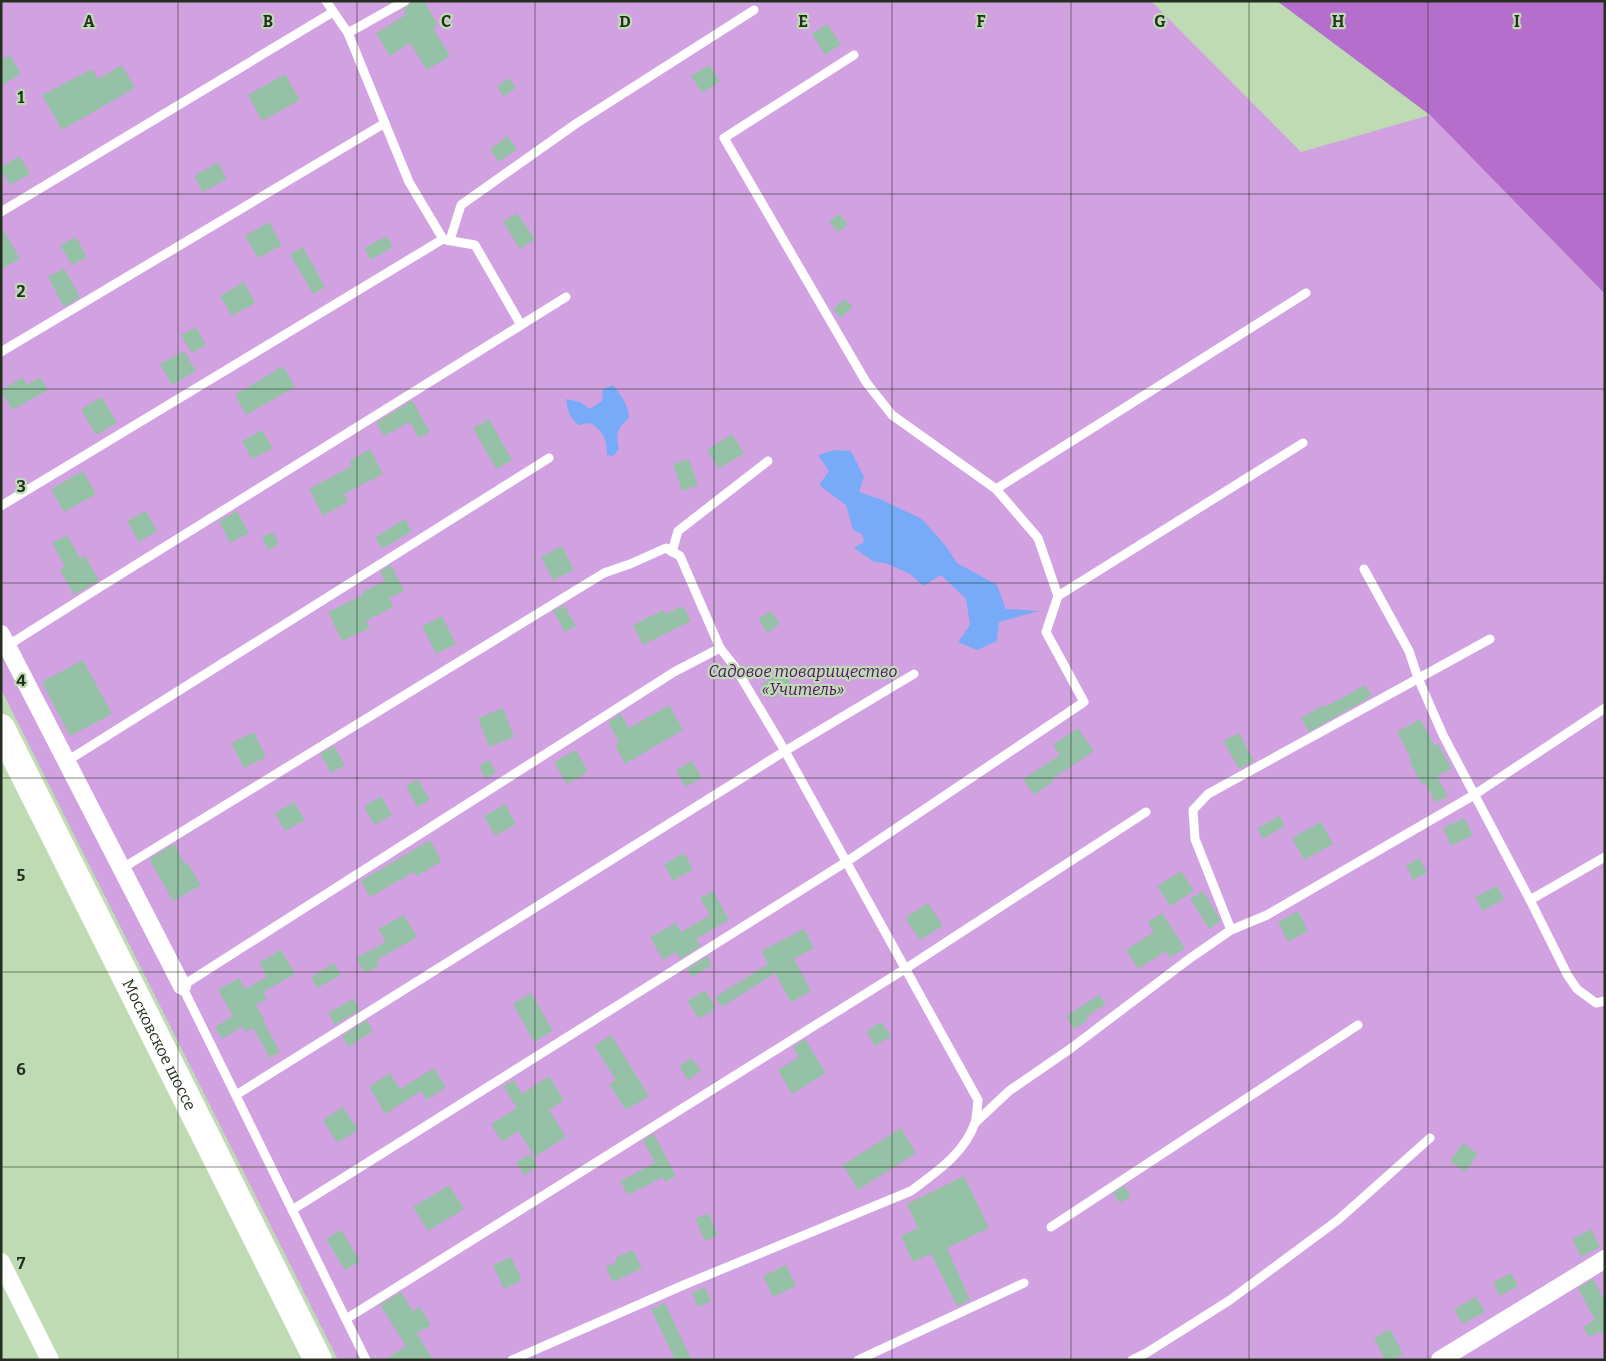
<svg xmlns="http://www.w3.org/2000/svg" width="1606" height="1361" viewBox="0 0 1606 1361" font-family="Bitter,serif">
<rect width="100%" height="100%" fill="#bedbb4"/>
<!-- green -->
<path fill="#d2a1e2" d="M1,1H1151L1301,152L1430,115L1605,294V1360H338L1,689Z"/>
<!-- forest -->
<path fill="#b66ecd" d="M1277,1H1605V294L1430,115Z"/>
<!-- water -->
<g fill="#77abf7">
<path d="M613,385C621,395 629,406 629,418C616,430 616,433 619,449L613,456L607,455C607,440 604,431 590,423L579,425C570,418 567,411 566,399L580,402L590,409L602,401L603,389Z"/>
<path d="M836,450L851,451L864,477L859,492L880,499L922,519L945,545L957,563L997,585L1006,609L1039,611L999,622L997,641L977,650L958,642L970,625L966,599L941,575L923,586L910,574L885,563L874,562L854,548L864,542L862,534L853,530L846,505L819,485L829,471L818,455Z"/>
</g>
<!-- building -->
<g fill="#95c2a6">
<path d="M411,1H424L438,25L433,28L450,56L427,70L410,43L390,56L376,33L406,15L403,9L410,5Z"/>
<path d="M827,24L841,44L825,55L812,34Z"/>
<path d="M10,55L21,74L1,86V60Z"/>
<path d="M122,65L135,88L62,130L42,95L92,69L98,79Z"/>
<path d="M709,65L720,81L702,93L691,76Z"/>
<path d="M285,74L300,100L262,121L248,95Z"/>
<path d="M509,78L516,88L503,96L497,86Z"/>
<path d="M508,136L517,149L499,162L490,149Z"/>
<path d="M20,156L30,174L10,185L1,170V167Z"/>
<path d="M218,162L227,179L203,192L194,176Z"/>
<path d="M517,213L535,239L520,249L503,222Z"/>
<path d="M839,214L848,224L838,232L829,222Z"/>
<path d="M269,222L282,245L258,258L245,236Z"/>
<path d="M1,226L20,259L1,269Z"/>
<path d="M387,236L393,247L371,260L364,248Z"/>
<path d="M76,237L87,257L72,265L60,245Z"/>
<path d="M303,247L325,287L313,294L290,254Z"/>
<path d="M64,268L80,297L64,307L48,277Z"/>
<path d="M244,282L255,303L232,316L220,296Z"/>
<path d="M845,299L853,307L840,318L833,309Z"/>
<path d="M196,327L206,345L192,353L181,335Z"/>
<path d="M184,351L196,371L172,385L160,364Z"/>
<path d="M283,366L295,387L246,415L235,395Z"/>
<path d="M23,377L27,385L40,377L48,390L12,410L1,390Z"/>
<path d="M102,397L117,423L96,435L81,409Z"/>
<path d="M412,400L430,432L419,438L410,422L384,436L376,423Z"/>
<path d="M489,419L512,460L496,469L473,428Z"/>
<path d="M262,430L273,448L252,459L242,441Z"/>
<path d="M732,434L744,453L719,469L707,450Z"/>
<path d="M370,449L383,474L344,494L348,502L323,516L309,489L352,466L349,461Z"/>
<path d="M689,459L698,485L682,491L673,464Z"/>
<path d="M83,471L96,494L64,512L51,489Z"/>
<path d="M146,511L157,531L139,542L127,521Z"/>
<path d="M237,511L249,533L230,543L219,521Z"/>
<path d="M405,519L412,531L382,549L375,537Z"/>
<path d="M273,532L279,544L268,550L262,537Z"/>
<path d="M67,535L80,558L85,556L99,580L74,595L60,570L65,567L52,543Z"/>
<path d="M562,546L574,570L553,580L541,557Z"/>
<path d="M391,565L404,591L389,598L393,607L366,621L370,628L342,641L328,612L363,595L362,592L385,581L380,571Z"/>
<path d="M564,605L576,626L565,632L553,611Z"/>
<path d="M683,606L691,621L643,645L633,625L663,610L665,614Z"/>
<path d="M771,611L780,624L767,633L758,619Z"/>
<path d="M442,616L456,644L436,654L422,626Z"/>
<path d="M83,660L112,714L70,736L42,682Z"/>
<path d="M782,671L792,685L771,699L761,685Z"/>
<path d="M1365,685L1372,696L1309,732L1301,718L1324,705L1325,707Z"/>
<path d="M669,705L683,730L625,764L615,745L619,742L608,722L621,714L629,728Z"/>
<path d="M503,708L514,737L489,747L478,718Z"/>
<path d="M1420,719L1435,746L1438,744L1452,769L1437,776L1448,796L1436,803L1425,783L1422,784L1409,760L1411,759L1397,732Z"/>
<path d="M1078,728L1094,751L1052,779L1054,781L1034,795L1023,779L1060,755L1053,745Z"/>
<path d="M254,732L266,757L244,768L231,743Z"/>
<path d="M1239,733L1254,761L1239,769L1223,741Z"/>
<path d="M334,746L345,765L331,773L320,754Z"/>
<path d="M576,750L588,772L567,784L554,762Z"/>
<path d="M489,760L496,772L486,779L479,766Z"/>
<path d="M692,761L702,778L685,787L676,770Z"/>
<path d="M418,779L430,800L417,807L406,786Z"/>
<path d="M381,796L392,815L374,825L364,806Z"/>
<path d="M294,802L305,820L285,831L275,813Z"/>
<path d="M505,804L516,824L495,836L484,816Z"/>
<path d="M1280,816L1285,826L1263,839L1257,828Z"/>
<path d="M1464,818L1473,835L1451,846L1443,828Z"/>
<path d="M1321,822L1333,844L1304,860L1292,838Z"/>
<path d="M430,840L442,861L417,876L414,872L370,897L361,881Z"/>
<path d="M174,844L185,864L187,862L201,885L173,901L149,859Z"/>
<path d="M684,853L693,869L673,881L664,864Z"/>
<path d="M1419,858L1427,873L1413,880L1406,865Z"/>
<path d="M1181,871L1194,891L1170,906L1157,886Z"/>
<path d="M1497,886L1504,899L1483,911L1475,897Z"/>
<path d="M713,891L729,920L696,939L701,946L680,959L676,952L663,960L650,937L676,923L681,932L710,915L700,898Z"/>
<path d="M1203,891L1221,921L1209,929L1190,899Z"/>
<path d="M928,903L943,926L920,940L905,918Z"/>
<path d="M1298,911L1308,931L1288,942L1278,922Z"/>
<path d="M1162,913L1185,948L1170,958L1166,951L1138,969L1126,950L1154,932L1148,922Z"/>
<path d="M404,915L417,937L377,960L380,965L365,973L356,958L386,942L378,929Z"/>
<path d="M804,929L814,948L794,959L811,991L791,1002L775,973L722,1007L715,997L768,964L761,951Z"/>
<path d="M281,950L295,974L263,992L267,999L256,1005L265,1021L264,1022L280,1052L270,1058L253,1028L246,1032L243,1026L222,1039L215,1027L233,1016L218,990L239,978L245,989L267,977L259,963Z"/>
<path d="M707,956L712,965L692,977L687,969Z"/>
<path d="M334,963L341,975L317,988L311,977Z"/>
<path d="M705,990L716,1008L699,1019L687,1001Z"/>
<path d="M531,993L553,1031L534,1042L513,1004Z"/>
<path d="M1099,995L1106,1004L1086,1017L1088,1020L1074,1029L1066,1016Z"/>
<path d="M353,999L360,1010L335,1025L328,1013Z"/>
<path d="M367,1020L373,1031L348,1047L342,1036Z"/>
<path d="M881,1022L891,1036L875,1046L866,1031Z"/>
<path d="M611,1035L649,1096L626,1110L609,1084L616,1080L594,1046Z"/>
<path d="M805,1039L826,1073L792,1094L778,1070L799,1057L793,1047Z"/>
<path d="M692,1058L701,1071L688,1080L679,1066Z"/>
<path d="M434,1068L446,1087L426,1100L421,1091L385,1114L369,1087L390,1073L400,1089Z"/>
<path d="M549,1076L564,1100L549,1110L566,1137L535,1157L518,1131L502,1142L491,1124L517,1108L503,1086L514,1080L522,1094Z"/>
<path d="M343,1107L358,1130L337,1143L323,1120Z"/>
<path d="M901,1128L916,1153L858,1190L843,1165Z"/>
<path d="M654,1134L676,1176L665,1182L663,1177L628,1195L620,1181L655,1163L643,1140Z"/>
<path d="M1463,1143L1478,1154L1465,1172L1450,1161Z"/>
<path d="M530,1154L538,1166L524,1175L516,1162Z"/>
<path d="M964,1176L989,1228L947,1248L970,1300L957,1306L931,1254L913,1262L901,1236L918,1228L907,1204Z"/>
<path d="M449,1185L464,1209L428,1231L413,1207Z"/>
<path d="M1124,1186L1131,1196L1120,1203L1113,1193Z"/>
<path d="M708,1213L718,1235L705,1241L695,1219Z"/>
<path d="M1591,1229L1600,1247L1581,1257L1572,1239Z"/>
<path d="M341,1230L360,1261L345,1270L326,1239Z"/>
<path d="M633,1250L642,1268L613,1282L606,1267L617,1261L616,1257Z"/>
<path d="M511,1257L522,1280L504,1289L493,1265Z"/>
<path d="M786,1265L796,1286L773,1297L763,1276Z"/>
<path d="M1511,1273L1518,1286L1500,1296L1493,1282Z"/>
<path d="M1593,1279L1605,1302V1338L1601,1331L1589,1337L1583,1327L1595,1320L1578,1288Z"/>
<path d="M705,1287L711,1301L698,1307L692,1293Z"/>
<path d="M401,1292L413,1311L420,1307L431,1325L417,1333L433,1360H384L406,1346L380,1305Z"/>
<path d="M1476,1297L1485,1312L1462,1324L1454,1309Z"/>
<path d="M665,1303L686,1348L692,1360H675L651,1309Z"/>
<path d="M1390,1329L1403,1354L1393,1360H1385L1374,1338Z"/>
</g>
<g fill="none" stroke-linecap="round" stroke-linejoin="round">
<!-- lane -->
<g stroke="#fff" stroke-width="9">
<path d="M326,1L348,33"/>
<path d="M1,212L333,12"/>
<path d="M446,240L475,245L521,325"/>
<path d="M450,240L461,205L577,123L754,10"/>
<path d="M1,352L385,123"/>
<path d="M996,489L1306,293"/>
<path d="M1,506L443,239L409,182L348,33L405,1"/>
<path d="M672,552L678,531L768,461"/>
<path d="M1364,569L1409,651L1418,678L1443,735L1530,900L1568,976L1577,989L1596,1003L1605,1001"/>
<path d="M1058,596L1303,443"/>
<path d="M7,646L97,589L566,297"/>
<path d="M67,761L549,458"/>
<path d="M121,869L604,573L630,564L666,548L680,556L720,648L735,667L785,751L978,1100C977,1107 977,1116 975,1123C964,1154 936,1172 911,1191L686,1284L512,1360"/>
<path d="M1530,900L1605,857"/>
<path d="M1231,930L1195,839L1193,810L1208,794L1490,639"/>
<path d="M236,1095L785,751L914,674"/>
<path d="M975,1123L1009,1091L1070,1049L1189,959L1231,930L1267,915L1474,795L1605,708"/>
<path d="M292,1210L846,862L1084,702L1046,632L1058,596L1038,538L996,489L892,415L866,382L724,138L854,55"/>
<path d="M1051,1227L1358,1025"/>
<path d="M346,1319L905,969L1146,812"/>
<path d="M366,1360L182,986L674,672L720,648"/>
<path d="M858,1360L1024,1283"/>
<path d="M1132,1360L1148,1352L1230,1300L1338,1220L1430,1138"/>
</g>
<!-- street -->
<g stroke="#fff" stroke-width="18">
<path d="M1,634L182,986"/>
<path d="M1,1262L50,1360"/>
<path d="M1440,1360L1605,1259"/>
</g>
<!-- highway -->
<path stroke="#fff" stroke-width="28" id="s1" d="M1,728L318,1360"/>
</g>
<!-- grid -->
<path fill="none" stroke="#232e1f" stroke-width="1" stroke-opacity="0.55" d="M178,1V1360M357,1V1360M535,1V1360M714,1V1360M892,1V1360M1071,1V1360M1249,1V1360M1428,1V1360M1,194H1605M1,389H1605M1,583H1605M1,778H1605M1,972H1605M1,1167H1605"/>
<g text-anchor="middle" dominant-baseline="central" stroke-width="4.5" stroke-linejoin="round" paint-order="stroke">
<!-- park labels -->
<g font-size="16" font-style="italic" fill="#560f68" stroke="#bedbb4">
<text x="803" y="671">Садовое товарищество<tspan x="803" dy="18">«Учитель»</tspan></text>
</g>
<!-- street labels -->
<g font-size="16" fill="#232e1f" stroke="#bedbb4">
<text stroke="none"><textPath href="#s1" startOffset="354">Московское шоссе</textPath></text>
</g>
</g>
<g font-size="16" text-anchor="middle" font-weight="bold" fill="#232e1f" stroke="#bedbb4" stroke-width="4.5" stroke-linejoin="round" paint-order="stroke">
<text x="89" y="27">A</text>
<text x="268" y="27">B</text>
<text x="446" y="27">C</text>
<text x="625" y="27">D</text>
<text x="803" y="27">E</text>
<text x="981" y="27">F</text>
<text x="1160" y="27">G</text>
<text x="1338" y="27">H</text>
<text x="1517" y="27">I</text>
<text x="21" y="103">1</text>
<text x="21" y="297">2</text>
<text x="21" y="492">3</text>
<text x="21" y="686">4</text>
<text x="21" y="881">5</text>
<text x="21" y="1075">6</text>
<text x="21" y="1269">7</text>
</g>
<!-- border -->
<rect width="1606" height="1361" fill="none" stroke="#232e1f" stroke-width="5"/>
</svg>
